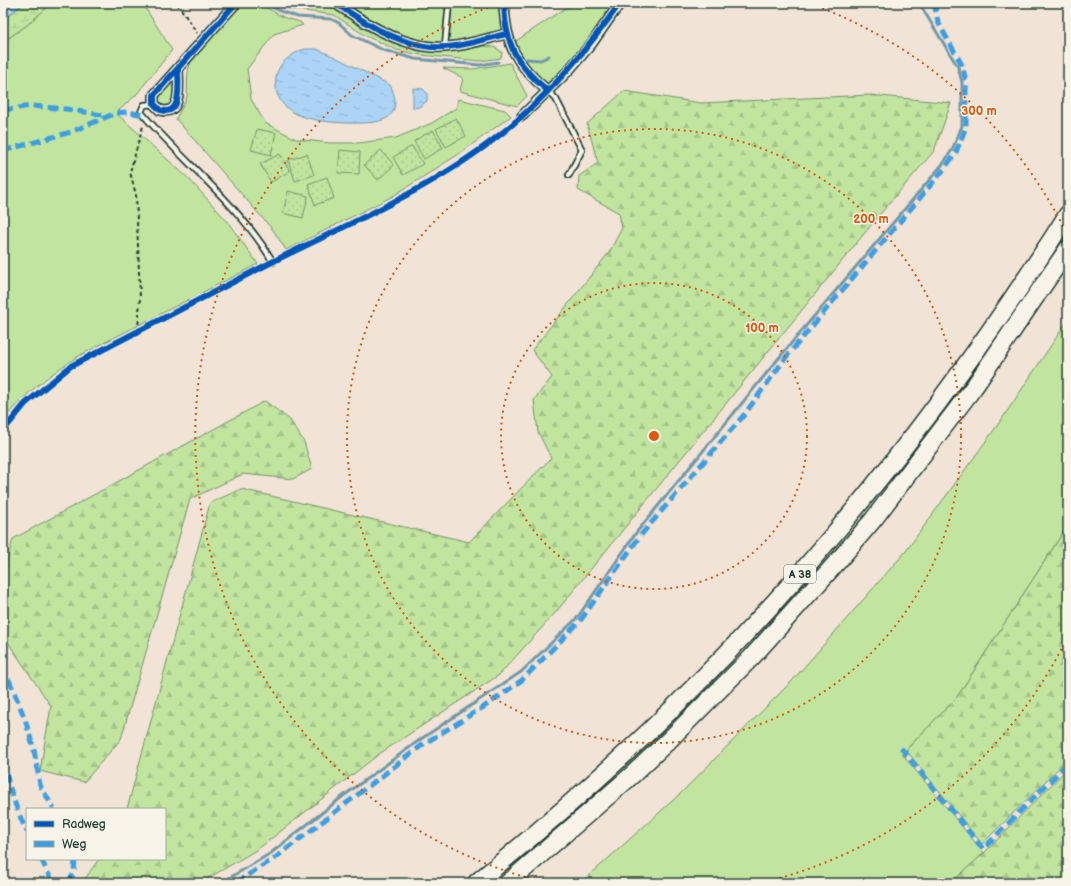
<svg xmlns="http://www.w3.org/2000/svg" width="1071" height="886" viewBox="0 0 1071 886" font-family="'Balsamiq Sans',sans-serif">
<defs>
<pattern id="forest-firs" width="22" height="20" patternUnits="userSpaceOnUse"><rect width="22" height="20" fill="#c1e59f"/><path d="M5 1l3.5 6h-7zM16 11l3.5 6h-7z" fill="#a5c58a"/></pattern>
<pattern id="wetland-marsh" width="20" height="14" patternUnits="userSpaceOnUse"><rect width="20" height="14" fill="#c1e59f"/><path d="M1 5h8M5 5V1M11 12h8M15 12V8" fill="none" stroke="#a5c58a"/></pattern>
<pattern id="garden-dots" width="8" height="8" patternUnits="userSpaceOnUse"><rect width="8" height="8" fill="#c1e59f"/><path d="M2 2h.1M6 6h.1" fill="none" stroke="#a5c58a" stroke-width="1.8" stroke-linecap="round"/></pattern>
<pattern id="water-ripples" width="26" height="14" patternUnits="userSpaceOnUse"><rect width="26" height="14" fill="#abd4f6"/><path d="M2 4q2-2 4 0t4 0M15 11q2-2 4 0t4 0" fill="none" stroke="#93b7d4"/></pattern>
</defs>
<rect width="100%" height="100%" fill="#f1e3d5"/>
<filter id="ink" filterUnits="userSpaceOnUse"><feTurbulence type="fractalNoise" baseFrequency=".025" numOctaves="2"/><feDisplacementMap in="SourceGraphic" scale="8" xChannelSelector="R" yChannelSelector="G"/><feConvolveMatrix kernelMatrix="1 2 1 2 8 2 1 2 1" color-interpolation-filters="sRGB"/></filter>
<g filter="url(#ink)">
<!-- grass -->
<g fill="#c1e59f" stroke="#70916a">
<path d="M52,3H142L172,50L136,95L116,113L189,179L227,221L258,264L82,354C53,372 25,393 3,420V42L27,25Z"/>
<path d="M242,3H258L285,18L300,22L303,25L274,34L247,69L251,99L265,123L296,139L329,143H359L396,138L432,123L456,108L458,99L505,110L511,116L459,154L393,196L286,250L273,230L176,119C179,111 185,105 187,96C188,84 186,73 191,62Z"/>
<path d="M279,3H324L364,29L392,43L418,51L449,52L485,46L494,47L502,52L501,58L480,61L421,55L397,50L366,36L334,15L290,9Z"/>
<path d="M335,3H504L506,34L445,46L394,37Z"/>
<path d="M573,3H620L548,91L510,45Z"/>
<path d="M510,63L527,96L517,106L460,91L463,78L443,68L473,69Z"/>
<path d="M169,84L174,88L173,99L169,105H163L159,101V96Z"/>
<path d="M1068,320V525L957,697L902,754L984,853L951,883H581L680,794L792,681L906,551L1002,419Z"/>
</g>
<!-- forest -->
<g fill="url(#forest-firs)" stroke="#70916a">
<path d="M624,91L701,103L870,95L951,103L934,151L881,213L556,612L499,675L379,754L258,849L200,883H82L99,859H165V809H127L210,503L241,489L469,542L551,458L538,432L534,400L552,377L532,350L610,251L622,228L619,213L578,190L579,176L598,163L587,124Z"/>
<path d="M265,401L290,420L304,442L312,469L293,479L243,474L190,499L121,739L84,782L40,771L51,706L3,635V576L13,539Z"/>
<path d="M1068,525V759L982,844L906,750L957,697Z"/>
<path d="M1068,768V883H951L984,853Z"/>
</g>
<!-- wetland -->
<path fill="url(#wetland-marsh)" stroke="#70916a" d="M24,3H52L27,25L3,42V20Z"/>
<!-- garden -->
<g fill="url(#garden-dots)" stroke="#70916a">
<path d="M456,118L466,136L446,147L436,129Z"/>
<path d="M257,129L276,133L271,155L251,150Z"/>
<path d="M433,130L443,148L424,159L414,141Z"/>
<path d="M412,146L423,164L403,175L393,157Z"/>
<path d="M340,150L360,152L359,174L338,173Z"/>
<path d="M381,150L394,165L378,180L364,165Z"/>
<path d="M280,154L290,171L271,182L260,164Z"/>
<path d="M307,154L314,175L295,181L288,160Z"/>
<path d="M327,177L334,198L315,205L308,184Z"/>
<path d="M288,191L308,196L303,218L283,213Z"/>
</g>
<!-- water -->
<g fill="url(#water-ripples)" stroke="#7398a8">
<path d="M3,3H24L3,20Z"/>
<path d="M305,49H317L337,58L390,85C396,95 398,111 387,118C377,124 359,123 348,123C318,122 271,118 276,77C278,63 292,53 305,49Z"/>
<path d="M413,88L423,89L427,93V101L419,107L413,108Z"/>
</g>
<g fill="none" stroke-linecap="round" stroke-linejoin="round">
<!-- stream -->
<g stroke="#7398a8" stroke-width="3">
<path d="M265,3L280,11L298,17L331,19L339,23L352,35L383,50L415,59L480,65L498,62"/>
<path d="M527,59L541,60L549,56"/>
<path d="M221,883L271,853L342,797L421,739L521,672L577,618L636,533L783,353L942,165L952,150L962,126V82L958,67L919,3"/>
</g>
<!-- service casing -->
<g stroke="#1f3d34" stroke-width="8">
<g id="service">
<path d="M445,46L449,3"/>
<path d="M548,91L556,99L582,150L569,175"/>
<path d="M154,104L144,105L141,112C184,163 239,204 273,262"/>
</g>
</g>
<!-- minor casing -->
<g stroke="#1f3d34" stroke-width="12">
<g id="minor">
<path d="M335,3C363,21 390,40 424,46C451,51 481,40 506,34"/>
<path d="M504,3C505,44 516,65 548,91"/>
<path d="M178,69C178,83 183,117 160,110L154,104V95L236,3"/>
<path d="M522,116L568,71L592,43L620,3"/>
</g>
</g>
<!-- motorway casing -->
<g stroke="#1f3d34" stroke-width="20">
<g id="motorway">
<path d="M476,883C552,821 625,757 694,687C836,544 960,384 1068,214"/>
<path d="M508,883L631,776L668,741L751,658L838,561L873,520L974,387L1068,249"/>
</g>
</g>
<!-- path -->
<g stroke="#1f3d34" stroke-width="2" stroke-dasharray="4 3" stroke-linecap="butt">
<path d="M177,3L197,33"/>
<path d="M138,331L140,297L136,195L130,172L143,126"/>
</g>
<!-- service -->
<use href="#service" stroke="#f7f3e8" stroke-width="4.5"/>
<!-- minor -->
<use href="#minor" stroke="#f7f3e8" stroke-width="9"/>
<!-- motorway -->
<use href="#motorway" stroke="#f7f3e8" stroke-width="17"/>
<!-- quiet -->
<g stroke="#3c9ee2" stroke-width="5" stroke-dasharray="10 5" stroke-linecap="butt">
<path d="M3,110L32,106L66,109L108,116"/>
<path d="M3,151L71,132L116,113L127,112L144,115"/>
<path d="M3,665L25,719L34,750L40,785L54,809"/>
<path d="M901,748L983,849L1068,763"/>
<path d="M3,758C7,783 16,809 27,832"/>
<path d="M41,859L53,883"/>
<path d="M68,883L74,873L75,859"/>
<path d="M235,883L275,858L425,743L490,703L522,680L580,621L640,536L744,415L787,356L945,168L956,152L966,127V81L962,65L938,22L934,3"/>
</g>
<!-- cycleway casing -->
<g stroke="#f7f3e8" stroke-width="8">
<g id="cycleway">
<path d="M335,3C363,21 390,40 424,46C451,51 481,40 506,34"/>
<path d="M504,3C505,44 516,65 548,91"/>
<path d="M178,69C178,83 183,117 160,110L154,104V95L236,3"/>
<path d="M3,431L25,404L71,366C139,331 206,296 274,261C359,219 450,181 522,116C560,82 591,44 620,3"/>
</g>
</g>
<!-- cycleway -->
<use href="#cycleway" stroke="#0057b8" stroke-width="6"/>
</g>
</g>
<!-- distance rings -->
<g fill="none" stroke="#de580e" stroke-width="2" stroke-dasharray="2 4">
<circle cx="654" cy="436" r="153"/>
<circle cx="654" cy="436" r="307"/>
<path d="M1067 638A460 460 0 0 1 765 882M543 882A460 460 0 0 1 497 4M811 4A460 460 0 0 1 1067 234"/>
</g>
<g text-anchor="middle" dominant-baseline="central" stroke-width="3" stroke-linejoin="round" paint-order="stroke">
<!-- shield labels -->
<rect fill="#f7f3e8" stroke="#60746a" stroke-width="1" x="784" y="565" width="32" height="18" rx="3"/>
<g font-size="11" font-weight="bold" fill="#1f3d34">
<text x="800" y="574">A 38</text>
</g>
</g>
<circle cx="654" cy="436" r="6" fill="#de580e" stroke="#f7f3e8" stroke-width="2"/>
<g font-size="12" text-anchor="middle" font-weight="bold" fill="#de580e" stroke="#f7f3e8" stroke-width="3" stroke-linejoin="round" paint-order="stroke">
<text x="979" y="115">300 m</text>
<text x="871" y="223">200 m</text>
<text x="762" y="332">100 m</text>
</g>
<!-- margin -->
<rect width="1071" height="886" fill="none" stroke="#f7f3e8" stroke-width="16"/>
<rect x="8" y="8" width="1055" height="870" fill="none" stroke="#1f3d34" stroke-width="1.5" filter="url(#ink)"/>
<!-- legend -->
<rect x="26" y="808" width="140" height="52" fill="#f7f3e8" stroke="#a1aaa0"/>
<rect x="34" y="821" width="20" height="6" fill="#0057b8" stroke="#a1aaa0"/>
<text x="62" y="828" font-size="12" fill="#1f3d34">Radweg</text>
<rect x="34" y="841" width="20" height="6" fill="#3c9ee2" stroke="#a1aaa0"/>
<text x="62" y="848" font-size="12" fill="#1f3d34">Weg</text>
</svg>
